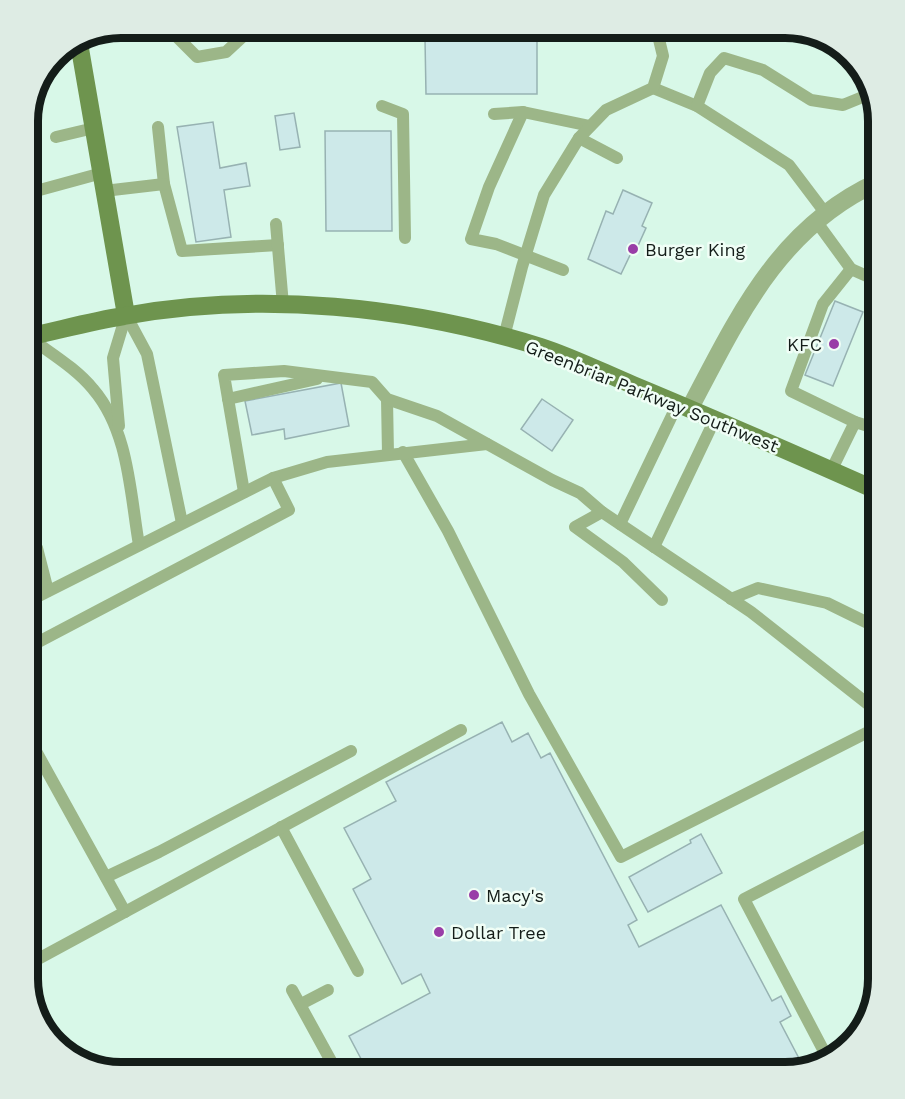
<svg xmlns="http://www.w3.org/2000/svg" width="905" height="1099" viewBox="0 0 905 1099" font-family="'Work Sans',sans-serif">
<rect width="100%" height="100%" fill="#f0fef6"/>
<!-- built -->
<path fill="#d8f8e8" d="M121,27H790L831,39L862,68L878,120V485L868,499L878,504V979L866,1025L837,1056L785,1072H120L74,1060L43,1031L27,979V114L59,50Z"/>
<!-- building -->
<g fill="#cde9e9" stroke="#97b2b2" stroke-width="1.5">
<path d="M186,27H210L198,39Z"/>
<path d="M444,27H537V94H426L425,39H444Z"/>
<path d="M294,113L300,147L280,150L275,116Z"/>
<path d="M213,122L220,168L246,163L250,186L224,190L231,237L196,242L177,127Z"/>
<path d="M325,131H391L392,231H326Z"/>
<path d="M623,190L652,203L642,226L646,228L636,250L633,249L621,274L588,259L606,211L613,214Z"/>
<path d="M835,301L863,312L833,386L805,375Z"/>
<path d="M341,383L349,426L285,439L284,429L252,435L245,401Z"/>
<path d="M542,399L573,420L552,451L521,429Z"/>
<path d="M502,722L512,742L528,733L541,758L550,753L637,920L628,925L639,947L721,905L772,1001L781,996L791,1016L780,1022L803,1066L785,1072H368L349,1036L430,993L421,974L402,984L353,889L371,879L344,828L396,801L386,782Z"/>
<path d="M701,834L722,873L648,912L629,877L691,843L690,840Z"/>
</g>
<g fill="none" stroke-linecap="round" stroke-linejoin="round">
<!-- lane -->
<g stroke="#9cb688" stroke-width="12">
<path d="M167,27L197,57L226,52L253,27"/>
<path d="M653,88L697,106L789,165L826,214"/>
<path d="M382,106L403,114L405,238"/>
<path d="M697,106L710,73L724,58L763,70L811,100L843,105L870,94"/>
<path d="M523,112L489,187L471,239L496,244L563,270"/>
<path d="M494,114L523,112L590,126"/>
<path d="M158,127L164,184L182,251L278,245"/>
<path d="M56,137L94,128"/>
<path d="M579,138L617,158"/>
<path d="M36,191L102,173"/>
<path d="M104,191L164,184"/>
<path d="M816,221L851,269L878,281"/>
<path d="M276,224L283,305"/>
<path d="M851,269L823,304L791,391L855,422L878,429"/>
<path d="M126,315L147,354L182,523"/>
<path d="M29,337C50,353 76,368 93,389C129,431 130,493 139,545"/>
<path d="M504,337L522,267L544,195L579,138L606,110L653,88L663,56L656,27"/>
<path d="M228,399L317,379"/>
<path d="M387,399L388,454"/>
<path d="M119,426L113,358L126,315"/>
<path d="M403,452L448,531L529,694L621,857L878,727"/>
<path d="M831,471L855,422"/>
<path d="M244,492L224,375L284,371L372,382L387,399L437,416L552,480L580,493L602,512L751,612L878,712"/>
<path d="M602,512L575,527L623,562L662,600"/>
<path d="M620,524L678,403"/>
<path d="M654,547L715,419"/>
<path d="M27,552L37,548L48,591"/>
<path d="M731,599L758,588L827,603L878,628"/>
<path d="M27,602L273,478L327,462L487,444"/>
<path d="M27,648L289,510L273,478"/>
<path d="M27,735L125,912"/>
<path d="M281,827L358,971"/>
<path d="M106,877L159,852L351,751"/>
<path d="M27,965L461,730"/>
<path d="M292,990L337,1072"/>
<path d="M301,1004L328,990"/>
<path d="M828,1059L744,899L878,830"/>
</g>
<!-- street -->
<path stroke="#9cb688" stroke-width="18" d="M690,408C738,317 779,227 878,182"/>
<!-- secondary -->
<g stroke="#6e944e" stroke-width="18">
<path d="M79,43L126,315"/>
<path d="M27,337C60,330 92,321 124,316C261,291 409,306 541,347C572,357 602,372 633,385C715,419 797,455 878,491"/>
</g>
</g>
<!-- markers -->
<g fill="#993da7" stroke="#f0fef6" stroke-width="2">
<circle cx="633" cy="249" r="6"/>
<circle cx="834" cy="344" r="6"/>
<circle cx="474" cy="895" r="6"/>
<circle cx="439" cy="932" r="6"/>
</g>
<g text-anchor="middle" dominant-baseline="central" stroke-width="5" stroke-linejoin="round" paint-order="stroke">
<!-- poi labels -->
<g font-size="18" fill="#141d19" stroke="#f0fef6" text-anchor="start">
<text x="645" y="249">Burger King</text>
<text x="822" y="344" text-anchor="end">KFC</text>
<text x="486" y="895">Macy's</text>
<text x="451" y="932">Dollar Tree</text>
</g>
<!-- street labels -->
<g font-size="18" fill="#141d19" stroke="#f0fef6">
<text transform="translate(652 396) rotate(22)">Greenbriar Parkway Southwest</text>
</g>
</g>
<!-- crop -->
<path d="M0 0H905V1099H0ZM121 38H785A83 83 0 0 1 868 121V979A83 83 0 0 1 785 1062H121A83 83 0 0 1 38 979V121A83 83 0 0 1 121 38Z" fill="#deece4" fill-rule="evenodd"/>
<path fill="none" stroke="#141d19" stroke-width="8" d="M121 38H785A83 83 0 0 1 868 121V979A83 83 0 0 1 785 1062H121A83 83 0 0 1 38 979V121A83 83 0 0 1 121 38Z"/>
</svg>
